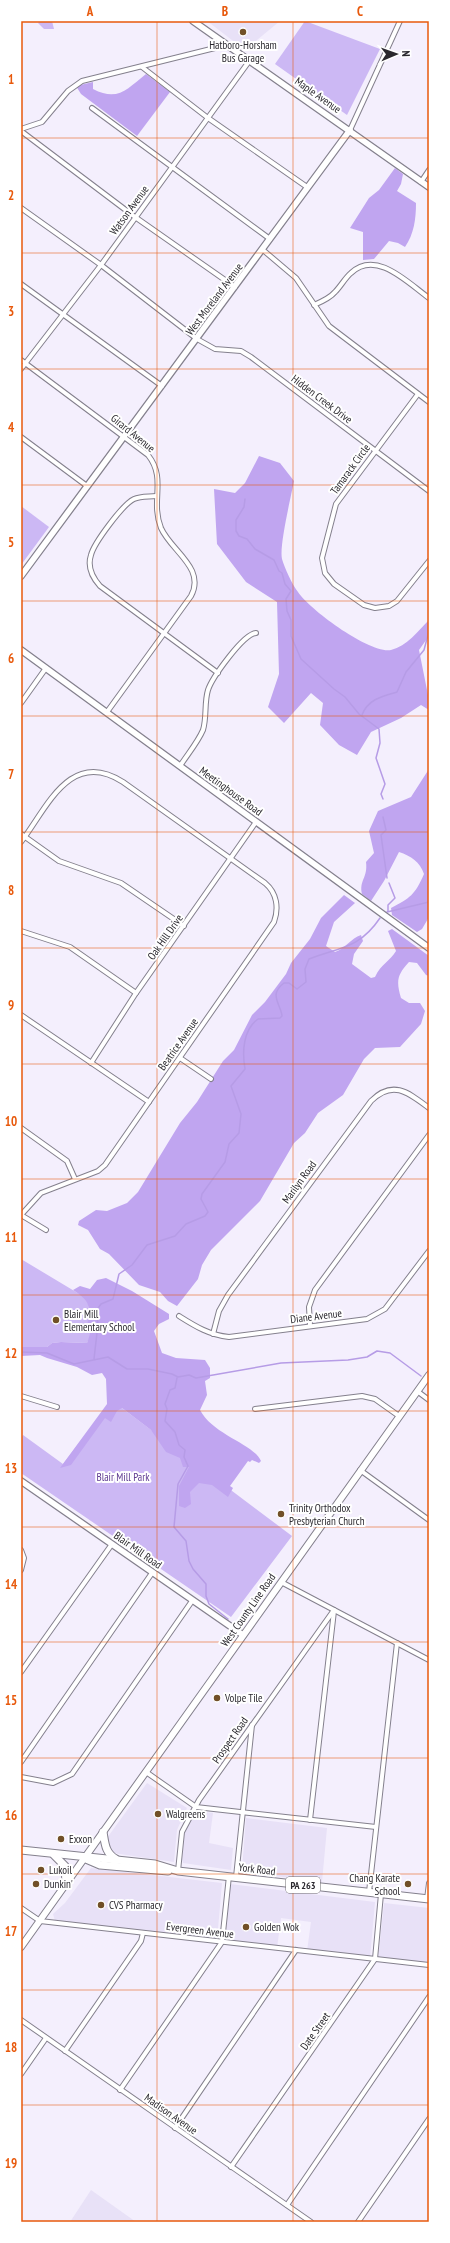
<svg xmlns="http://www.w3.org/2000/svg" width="450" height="2243" viewBox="0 0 450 2243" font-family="'PT Sans Narrow',sans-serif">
<rect width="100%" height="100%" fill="#f4effd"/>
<!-- built -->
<g fill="#e8e1f7">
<path d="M207,21H280L245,50Z"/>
<path d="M147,1783L187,1808L177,1830L174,1862L113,1853L108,1847L107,1838Z"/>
<path d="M195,1811L213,1813L209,1843L233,1848L231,1870L183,1863L182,1859L185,1829Z"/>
<path d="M246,1818L327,1828L322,1882L244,1872L242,1869Z"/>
<path d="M91,1868L222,1883L217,1941L55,1921L53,1914L65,1903Z"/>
<path d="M230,1884L375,1902L370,1958L307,1951L311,1922L281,1918L277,1948L222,1942Z"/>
<path d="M384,1903L429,1908V1965L378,1960Z"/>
<path d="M91,2190L136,2222H70Z"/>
</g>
<!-- green -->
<g fill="#ccb8f4">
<path d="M40,21H52L54,29H44L38,23Z"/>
<path d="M305,21L380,49L347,115L275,64Z"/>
<path d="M21,506L49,527L21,565Z"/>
<path d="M21,1259L86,1298C92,1309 86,1322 91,1334L87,1343L61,1342L52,1343L47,1347H21Z"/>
<path d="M122,1408L292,1536L231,1617L21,1473V1439L23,1435L63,1464L104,1410Z"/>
</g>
<!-- forest -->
<g fill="#c0a5f0">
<path d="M146,74L170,92L137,136L81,94L76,86L93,82V89C118,102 127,89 146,74Z"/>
<path d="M395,168L403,174L401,184L397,191L416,203C416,219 414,234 405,247L398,243L389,241L374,259L363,260V232L350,228L369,198L379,190Z"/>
<path d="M259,456L280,463L294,481C291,497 279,546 282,559C285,569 292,584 298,592C310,610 370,654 391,650C407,646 418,631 429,620V636L419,650L429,700V710L421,705L401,718L371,732L357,755L339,745L320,725L323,703L311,693L284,723L268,707L279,674L277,602L246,582L217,544L214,489L235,493L245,483Z"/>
<path d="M429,769V917L422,929L417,932L392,915L391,908C410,898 415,895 424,874C420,862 411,856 399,852L384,881L371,901L362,894C359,880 368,878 366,862L374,853L369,831L378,811L411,797Z"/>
<path d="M344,895L355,903L334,922L326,946L335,952C345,949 351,938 361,935L363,941L354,954L352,964L371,978L375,977C381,964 390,961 396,951L388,931L392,929L429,956V976L426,975L417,963L409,962C397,975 396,981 401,998L409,1003H420L425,1011L421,1024L400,1047L375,1048L364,1059L343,1095L318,1113L305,1133L294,1143L260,1201L211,1250L202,1265L198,1279L177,1306L168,1301L160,1292L139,1285L109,1254L100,1249L88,1230L78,1225L79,1221L96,1210L107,1211L127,1203L138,1192L180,1123L197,1102L223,1061L234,1050L252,1015L265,1002L286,974L291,963L310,939L321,918Z"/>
<path d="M106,1278L132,1291L169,1314V1319L159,1324L154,1331L162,1353L176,1358L205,1360L210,1368V1378L205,1381L207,1395L200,1410C213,1435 254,1444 261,1461L259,1463L252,1460L250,1462L248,1461L230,1486L233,1488L228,1497L212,1485L199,1483L190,1492L191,1504L185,1508L179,1506V1486L189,1467H183L180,1458L166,1452L151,1430L122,1408L117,1411L111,1422L105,1418L71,1465L60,1468L107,1404L106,1379L102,1373L92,1375L77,1367L47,1358L40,1355L21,1356V1347H47L52,1343L61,1342L87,1343L90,1334C82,1311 100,1307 73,1290L80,1286L90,1289L97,1280Z"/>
</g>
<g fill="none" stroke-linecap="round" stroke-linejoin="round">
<!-- stream -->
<g stroke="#b69ce6" stroke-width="1.5">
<path d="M245,499L244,507L236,520V531L239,536L247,539L255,549L274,560L279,571L282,573L285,584L291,591L286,599L287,611L291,620V636L301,659L334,689L345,697L359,714L379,729L380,743L376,758L385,784L381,794L383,799"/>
<path d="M362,715C368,699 383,696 397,692L406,672L424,650L429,631"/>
<path d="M383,817L386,830L381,835L387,878"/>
<path d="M388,911V905L395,898L389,883"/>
<path d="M387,912L429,902"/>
<path d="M21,1352L47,1353L74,1364L108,1357L127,1369H148L172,1374L178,1377L189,1375L196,1378L281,1363L348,1360L367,1357L377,1351L390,1353L421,1376"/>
<path d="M94,1359L98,1324L96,1311L101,1304L113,1299L119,1274L132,1265L147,1245L175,1236L186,1224L205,1216L208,1212L201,1199L202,1194L225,1162L229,1144L239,1133L241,1114L231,1086L245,1069C242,1052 243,1030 258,1019L280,1018L282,1016C281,1004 268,995 284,983H289L297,989L306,982L305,969L309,959C340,947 359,949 380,918"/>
<path d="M177,1378L175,1388L170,1390L165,1404L167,1409L165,1421L175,1432L179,1445L185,1450L184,1457L188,1466L178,1484L174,1527L186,1541L189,1561L193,1569L206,1584V1596L209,1604L228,1619"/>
</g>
<!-- street casing -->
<g stroke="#84808d" stroke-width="6">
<g id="street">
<path d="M142,67L208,118L307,187"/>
<path d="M92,108L270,239"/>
<path d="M21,129L42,122L68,91L82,81L227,45"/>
<path d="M350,130L400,21"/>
<path d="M21,131L135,217L235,287"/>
<path d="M421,182L429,170"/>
<path d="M21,208L101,265L197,339L215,349L241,351L251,357L429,491"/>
<path d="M263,250L296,278L329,326L429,402"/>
<path d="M21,284L162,386"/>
<path d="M314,305C321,302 330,298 335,292C341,286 345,278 351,273C376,249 408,283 429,298"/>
<path d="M21,360L148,455C167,479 150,500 161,528C171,551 206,568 191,596L107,712"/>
<path d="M21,369L101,265L250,60"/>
<path d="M418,394L336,504L322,558L325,573L334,584L364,605L375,608L389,606L397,601L429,561"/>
<path d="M21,437L87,486"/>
<path d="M156,496C149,497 141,496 134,499C123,504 94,543 91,555C87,567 92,577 100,586L218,673"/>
<path d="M21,703L46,668"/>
<path d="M180,766C187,755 198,742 203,730C207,717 204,703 208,690C212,678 243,634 256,633"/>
<path d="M21,834L59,861L121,883L184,926"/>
<path d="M21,842C47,808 70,748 123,782L265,883C277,893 279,908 274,922L105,1165L98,1171L41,1193L21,1215L46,1230"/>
<path d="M21,931L70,947L136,993"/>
<path d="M21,1015L149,1102"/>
<path d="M180,1058L211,1079"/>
<path d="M91,1063L136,993L256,822"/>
<path d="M21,1128L67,1161L75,1179"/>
<path d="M179,1316C195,1326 209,1335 229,1337L367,1319L385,1309L429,1251"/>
<path d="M310,1326L309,1307L315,1290L429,1135"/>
<path d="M213,1334L219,1311L228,1295L371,1101C393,1079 409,1093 429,1108"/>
<path d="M417,1391L429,1400"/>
<path d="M21,1396L57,1407"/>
<path d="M255,1409L362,1396L375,1399L399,1416"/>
<path d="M360,1470L429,1520"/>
<path d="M21,1550L24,1558L21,1570"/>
<path d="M281,1582L429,1660"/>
<path d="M21,1672L112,1544"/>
<path d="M21,1762L152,1573"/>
<path d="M146,1772L196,1807L376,1827"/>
<path d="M21,1777L53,1783L72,1774L192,1601"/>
<path d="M310,1820L334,1611"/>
<path d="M178,1871L182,1832L199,1800L334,1610"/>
<path d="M236,1877L252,1725"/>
<path d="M369,1892L397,1643"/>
<path d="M427,1899L429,1883"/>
<path d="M21,1908L40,1921L429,1965"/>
<path d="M21,2020L311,2222"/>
<path d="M65,2051L141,1941L143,1933"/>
<path d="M21,2074L46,2038"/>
<path d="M120,2090L222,1942L229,1876"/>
<path d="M175,2128L296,1950"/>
<path d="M231,2167L375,1959L381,1894"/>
<path d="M287,2205L429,1997"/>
<path d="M358,2222L429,2119"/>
</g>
</g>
<!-- secondary casing -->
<g stroke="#84808d" stroke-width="8">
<g id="secondary">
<path d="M193,21L429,187"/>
<path d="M21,576L350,130"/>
<path d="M21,650L429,948"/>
<path d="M21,1481L243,1635"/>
</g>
</g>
<!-- primary casing -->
<g stroke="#84808d" stroke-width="8">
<path id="primary" d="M21,1947L429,1375"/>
</g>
<!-- highway casing -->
<g stroke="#84808d" stroke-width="9">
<g id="highway">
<path d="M103,1832C105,1843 105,1853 116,1859"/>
<path d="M21,1850L155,1864L178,1871L429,1899"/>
<path d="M54,1855L65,1866L66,1884"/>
<path d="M86,1859L100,1865L168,1871"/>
</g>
</g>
<!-- street -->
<use href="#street" stroke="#fff" stroke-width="4"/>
<!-- secondary -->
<use href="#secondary" stroke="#fff" stroke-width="5.5"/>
<!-- primary -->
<use href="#primary" stroke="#fff" stroke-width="6"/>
<!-- highway -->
<use href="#highway" stroke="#fff" stroke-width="7"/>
</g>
<!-- grid -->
<path fill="none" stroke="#e8590c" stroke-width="1" stroke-opacity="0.55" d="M157,21V2222M293,21V2222M21,138H429M21,253H429M21,369H429M21,485H429M21,601H429M21,716H429M21,832H429M21,948H429M21,1064H429M21,1179H429M21,1295H429M21,1411H429M21,1527H429M21,1642H429M21,1758H429M21,1874H429M21,1990H429M21,2105H429"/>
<!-- markers -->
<g fill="#715027" stroke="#fff" stroke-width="1.5">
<circle cx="243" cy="32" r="4"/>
<circle cx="56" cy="1320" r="4"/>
<circle cx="281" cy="1514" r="4"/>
<circle cx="217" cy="1698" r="4"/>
<circle cx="158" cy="1814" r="4"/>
<circle cx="61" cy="1839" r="4"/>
<circle cx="41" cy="1870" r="4"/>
<circle cx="36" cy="1884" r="4"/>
<circle cx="408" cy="1884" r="4"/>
<circle cx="101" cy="1905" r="4"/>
<circle cx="246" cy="1927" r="4"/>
</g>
<g text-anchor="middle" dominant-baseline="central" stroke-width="4" stroke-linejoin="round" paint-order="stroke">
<!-- shield labels -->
<rect fill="#fff" stroke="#6a686d" stroke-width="1" x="286" y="1877" width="34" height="16" rx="3"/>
<g font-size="10" font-weight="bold" fill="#2a282e">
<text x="303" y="1885">PA 263</text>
</g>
<!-- poi labels -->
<g font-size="11" fill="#2a282e" stroke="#fff" text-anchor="start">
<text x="243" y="45" text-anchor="middle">Hatboro-Horsham<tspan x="243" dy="13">Bus Garage</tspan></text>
<text x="64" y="1314">Blair Mill<tspan x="64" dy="13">Elementary School</tspan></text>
<text x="289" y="1508">Trinity Orthodox<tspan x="289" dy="13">Presbyterian Church</tspan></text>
<text x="225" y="1698">Volpe Tile</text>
<text x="166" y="1814">Walgreens</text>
<text x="69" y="1839">Exxon</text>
<text x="49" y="1870">Lukoil</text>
<text x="400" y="1878" text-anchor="end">Chang Karate<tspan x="400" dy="13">School</tspan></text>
<text x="44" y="1884">Dunkin'</text>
<text x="109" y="1905">CVS Pharmacy</text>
<text x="254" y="1927">Golden Wok</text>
</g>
<!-- street labels -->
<g font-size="11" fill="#2a282e" stroke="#fff">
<text transform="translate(318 95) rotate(35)">Maple Avenue</text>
<text transform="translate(129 210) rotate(-54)">Watson Avenue</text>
<text transform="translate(214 299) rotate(-53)">West Moreland Avenue</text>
<text transform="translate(322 399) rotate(37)">Hidden Creek Drive</text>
<text transform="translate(133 433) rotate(39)">Girard Avenue</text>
<text transform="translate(350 469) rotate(-54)">Tamarack Circle</text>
<text transform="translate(231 791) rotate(36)">Meetinghouse Road</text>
<text transform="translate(165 937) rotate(-55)">Oak Hill Drive</text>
<text transform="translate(178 1044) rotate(-55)">Beatrice Avenue</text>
<text transform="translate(299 1182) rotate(-54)">Marilyn Road</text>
<text transform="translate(316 1316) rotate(-7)">Diane Avenue</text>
<text transform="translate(138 1550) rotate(35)">Blair Mill Road</text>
<text transform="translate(248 1610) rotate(-55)">West County Line Road</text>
<text transform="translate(230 1740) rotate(-55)">Prospect Road</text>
<text transform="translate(257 1869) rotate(7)">York Road</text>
<text transform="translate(200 1930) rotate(7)">Evergreen Avenue</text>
<text transform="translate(315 2031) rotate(-55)">Date Street</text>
<text transform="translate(171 2114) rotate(35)">Madison Avenue</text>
</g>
<!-- park labels -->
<g font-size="11" fill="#5f3b91" stroke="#fff">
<text x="123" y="1477">Blair Mill Park</text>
</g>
</g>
<!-- border -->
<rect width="450" height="2243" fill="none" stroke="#ffffff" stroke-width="44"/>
<!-- north arrow -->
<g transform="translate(396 54) rotate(88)" stroke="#ffffff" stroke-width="3" paint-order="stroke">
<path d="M0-3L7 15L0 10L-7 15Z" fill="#2a282e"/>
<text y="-6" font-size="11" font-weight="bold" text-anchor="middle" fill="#2a282e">N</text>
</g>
<rect x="22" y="22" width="406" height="2199" fill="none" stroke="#e8590c" stroke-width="1.5"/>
<g font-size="13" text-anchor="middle" font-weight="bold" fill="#e8590c">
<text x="90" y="16">A</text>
<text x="225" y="16">B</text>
<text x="360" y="16">C</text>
<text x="11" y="84">1</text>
<text x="11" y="200">2</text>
<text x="11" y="316">3</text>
<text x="11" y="432">4</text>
<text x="11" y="547">5</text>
<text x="11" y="663">6</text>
<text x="11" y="779">7</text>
<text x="11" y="895">8</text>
<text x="11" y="1010">9</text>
<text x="11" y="1126">10</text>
<text x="11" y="1242">11</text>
<text x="11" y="1358">12</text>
<text x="11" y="1473">13</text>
<text x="11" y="1589">14</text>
<text x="11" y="1705">15</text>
<text x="11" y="1820">16</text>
<text x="11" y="1936">17</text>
<text x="11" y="2052">18</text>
<text x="11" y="2168">19</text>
</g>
</svg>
